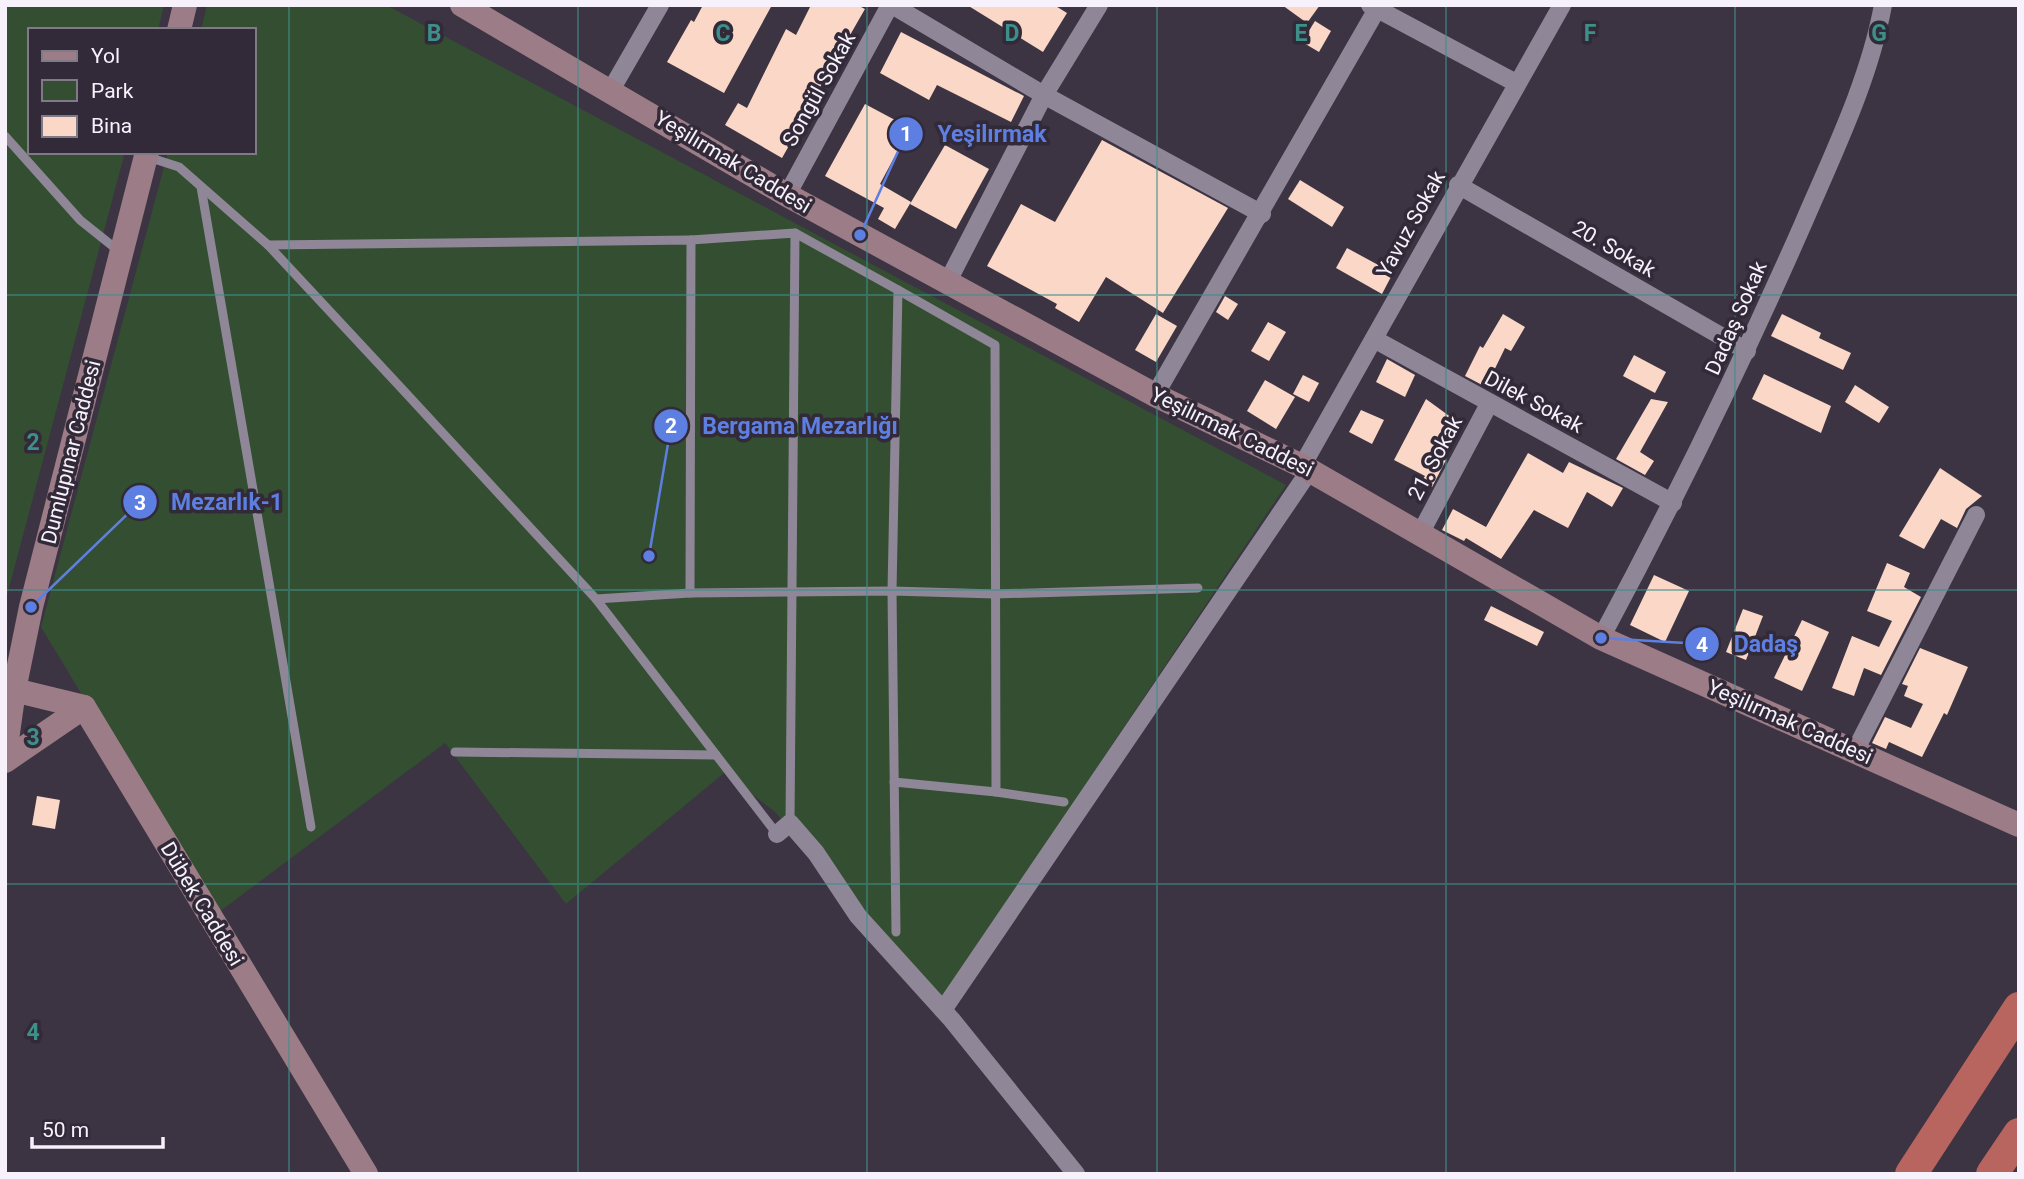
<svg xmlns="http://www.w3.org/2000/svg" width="2024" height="1179" viewBox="0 0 2024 1179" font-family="Roboto,sans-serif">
<rect width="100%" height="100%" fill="#3c3443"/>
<!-- green -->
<g fill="#334e31">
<path d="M5,5H164L158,30H30V152H125L5,603Z"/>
<path d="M207,5H386L1286,485L942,999L774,811L724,773L566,904L445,743L215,915L41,627L168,152H254V30H201Z"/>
</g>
<!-- building -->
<g fill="#fad7c6">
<path d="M703,5H772L724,93L667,62L691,20L694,22Z"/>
<path d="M811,5H857L865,9L819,89L824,91L812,116L807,114L782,158L725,125L738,103L747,108L786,29L796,35Z"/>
<path d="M967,5H1054L1067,13L1043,52Z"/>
<path d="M1282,5H1320L1307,23Z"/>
<path d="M1315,21L1331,31L1319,52L1302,42Z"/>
<path d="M901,32L1024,96L1011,122L937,85L929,100L880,73Z"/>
<path d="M865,104L910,128L880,184L911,202L895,229L878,219L884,208L825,176Z"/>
<path d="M1102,140L1228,208L1163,313L1106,277L1079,322L1055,308L1057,304L987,266L1021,204L1055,222Z"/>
<path d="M945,145L989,169L956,229L910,204Z"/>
<path d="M1300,180L1344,207L1332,227L1288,199Z"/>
<path d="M1347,248L1393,273L1382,294L1336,268Z"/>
<path d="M1225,296L1238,304L1228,320L1216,312Z"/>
<path d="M1156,314L1177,326L1156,362L1135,350Z"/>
<path d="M1503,314L1525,327L1511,351L1505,348L1486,387L1465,376L1480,346L1483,348Z"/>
<path d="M1782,314L1821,333L1819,338L1851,353L1843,370L1771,336Z"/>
<path d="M1268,322L1286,332L1269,361L1251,351Z"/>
<path d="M1634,355L1666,372L1655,393L1623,376Z"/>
<path d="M1387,359L1415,375L1405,397L1376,382Z"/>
<path d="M1764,374L1831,406L1821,433L1752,399Z"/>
<path d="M1303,375L1319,383L1309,402L1293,394Z"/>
<path d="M1265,380L1295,397L1276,429L1247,411Z"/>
<path d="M1855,385L1889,407L1879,423L1845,402Z"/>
<path d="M1426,399L1452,418L1432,453L1446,460L1432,487L1421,482L1425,476L1394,460Z"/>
<path d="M1651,399L1668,402L1640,452L1654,461L1645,475L1616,459Z"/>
<path d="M1361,410L1384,420L1372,444L1349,432Z"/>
<path d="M1528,453L1563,473L1569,462L1623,488L1612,507L1587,492L1568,528L1534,510L1501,559L1466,538L1464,541L1442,530L1453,509L1486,527Z"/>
<path d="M1940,468L1982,496L1966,509L1957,528L1941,519L1924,549L1899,536Z"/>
<path d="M1887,563L1910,573L1904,587L1921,597L1881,675L1864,668L1854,696L1832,688L1852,636L1879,647L1892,621L1867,611Z"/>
<path d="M1654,575L1689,591L1665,642L1630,625Z"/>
<path d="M1491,606L1544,632L1537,646L1484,620Z"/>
<path d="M1743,609L1763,616L1746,660L1726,652Z"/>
<path d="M1802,620L1829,632L1802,691L1774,678Z"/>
<path d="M1920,648L1968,667L1947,715L1944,713L1922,757L1889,742L1886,749L1872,743L1885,717L1911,728L1923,704L1904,696L1908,686L1902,684Z"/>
<path d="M37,796L60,800L55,829L32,825Z"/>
</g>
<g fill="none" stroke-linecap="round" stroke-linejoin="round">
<!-- lane -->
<g stroke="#8f8697" stroke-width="9">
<path d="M5,136L80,220L120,252"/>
<path d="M148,157L179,167L268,245L404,391L596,599L777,834"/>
<path d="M201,187L311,827"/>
<path d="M795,233L898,290L892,591L896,932"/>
<path d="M691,240L795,233L790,823"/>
<path d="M268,245L691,240L690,593"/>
<path d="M596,599L690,593L892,591L995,594L1198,588"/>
<path d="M455,752L716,755"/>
<path d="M894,782L996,792L995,345L898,290"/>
<path d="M996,792L1064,802"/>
</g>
<!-- street -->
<g stroke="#8f8697" stroke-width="18">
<path d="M892,5L1044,95L1262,214"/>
<path d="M1370,5L1516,83"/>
<path d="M611,90L660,5"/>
<path d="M1458,185L1747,351"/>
<path d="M787,195L890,5"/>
<path d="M947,283L1044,95L1099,5"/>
<path d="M1374,339L1673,503"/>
<path d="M1155,395L1377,9"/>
<path d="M1302,466L1562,5"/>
<path d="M1420,534L1489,404"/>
<path d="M1601,638C1674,502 1741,365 1803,224C1833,154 1869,81 1883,5"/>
<path d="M1855,751L1976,515"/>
<path d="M777,834L790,823L816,853L858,916L952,1020L1076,1174"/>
<path d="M943,1010L1310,470"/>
</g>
<!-- secondary -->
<g stroke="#9c7c86" stroke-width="24">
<path d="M462,5L787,195L1155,395L1302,466L1601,638L2019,825"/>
<path d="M179,30L185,5"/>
<path d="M5,679L14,690L84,707L366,1174"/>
<path d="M5,754L14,690L31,607L147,152"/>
<path d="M5,761L84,707"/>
</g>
<!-- highway -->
<g stroke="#b9655f" stroke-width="32">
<path d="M1911,1174L2019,1008"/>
<path d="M1992,1174L2019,1134"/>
</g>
</g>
<!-- grid -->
<path fill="none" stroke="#3d8f8a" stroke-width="2" stroke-opacity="0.55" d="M289,5V1174M578,5V1174M867,5V1174M1157,5V1174M1446,5V1174M1735,5V1174M5,295H2019M5,590H2019M5,884H2019"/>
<g text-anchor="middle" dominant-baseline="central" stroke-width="7" stroke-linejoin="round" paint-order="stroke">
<!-- street labels -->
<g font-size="21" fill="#f6f1fa" stroke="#322a38">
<text transform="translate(819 89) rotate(-61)">Songül Sokak</text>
<text transform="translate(733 162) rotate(31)">Yeşilırmak Caddesi</text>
<text transform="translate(1411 224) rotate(-61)">Yavuz Sokak</text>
<text transform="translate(1614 249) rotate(30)">20. Sokak</text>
<text transform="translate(1736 318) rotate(-66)">Dadaş Sokak</text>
<text transform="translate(1534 402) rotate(28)">Dilek Sokak</text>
<text transform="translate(1232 432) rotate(26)">Yeşilırmak Caddesi</text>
<text transform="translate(71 452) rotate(-76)">Dumlupınar Caddesi</text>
<text transform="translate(1435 458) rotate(-62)">21. Sokak</text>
<text transform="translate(1790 722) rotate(24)">Yeşilırmak Caddesi</text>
<text transform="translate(202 904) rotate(59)">Dübek Caddesi</text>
</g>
</g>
<g font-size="23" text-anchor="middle" font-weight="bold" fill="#3d8f8a" stroke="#322a38" stroke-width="7" stroke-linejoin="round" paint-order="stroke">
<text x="434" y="41">B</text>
<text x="723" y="41">C</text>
<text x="1012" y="41">D</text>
<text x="1301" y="41">E</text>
<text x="1590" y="41">F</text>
<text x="1879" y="41">G</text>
<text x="33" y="450">2</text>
<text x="33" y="745">3</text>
<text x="33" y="1040">4</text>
</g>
<!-- callouts -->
<path fill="none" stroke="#5e7fe2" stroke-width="2.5" d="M860 235L906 134M649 556L671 426M31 607L140 502M1601 638L1702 644"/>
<g fill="#5e7fe2" stroke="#322a38" stroke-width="2.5">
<circle cx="860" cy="235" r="7"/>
<circle cx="649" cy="556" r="7"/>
<circle cx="31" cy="607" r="7"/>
<circle cx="1601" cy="638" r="7"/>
<circle cx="906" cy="134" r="18"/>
<circle cx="671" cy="426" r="18"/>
<circle cx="140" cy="502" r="18"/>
<circle cx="1702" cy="644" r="18"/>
</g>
<g font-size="21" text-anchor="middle" font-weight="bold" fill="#fff">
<text x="906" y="141">1</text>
<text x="671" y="433">2</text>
<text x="140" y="510">3</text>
<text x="1702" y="652">4</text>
</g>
<g font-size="23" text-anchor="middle" font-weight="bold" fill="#5e7fe2" stroke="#322a38" stroke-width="7" stroke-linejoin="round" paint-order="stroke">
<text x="992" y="142">Yeşilırmak</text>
<text x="800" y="434">Bergama Mezarlığı</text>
<text x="227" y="510">Mezarlık-1</text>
<text x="1766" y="652">Dadaş</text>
</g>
<!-- border -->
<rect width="2024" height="1179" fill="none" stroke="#f6f1fa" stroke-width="14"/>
<!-- legend -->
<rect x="28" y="28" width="228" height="126" fill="#322a38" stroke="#807a86" stroke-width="2"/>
<rect x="42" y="51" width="35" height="10" fill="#9c7c86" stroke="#807a86" stroke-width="2"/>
<text x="91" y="63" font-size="21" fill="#f6f1fa">Yol</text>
<rect x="42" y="80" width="35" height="21" fill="#334e31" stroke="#807a86" stroke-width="2"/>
<text x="91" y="98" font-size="21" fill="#f6f1fa">Park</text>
<rect x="42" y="116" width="35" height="21" fill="#fad7c6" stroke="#807a86" stroke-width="2"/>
<text x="91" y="133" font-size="21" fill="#f6f1fa">Bina</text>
<!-- scale -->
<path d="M32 1137v10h131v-10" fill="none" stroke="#f6f1fa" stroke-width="3.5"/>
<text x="42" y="1137" font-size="21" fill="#f6f1fa" stroke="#322a38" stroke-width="5" paint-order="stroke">50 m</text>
</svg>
